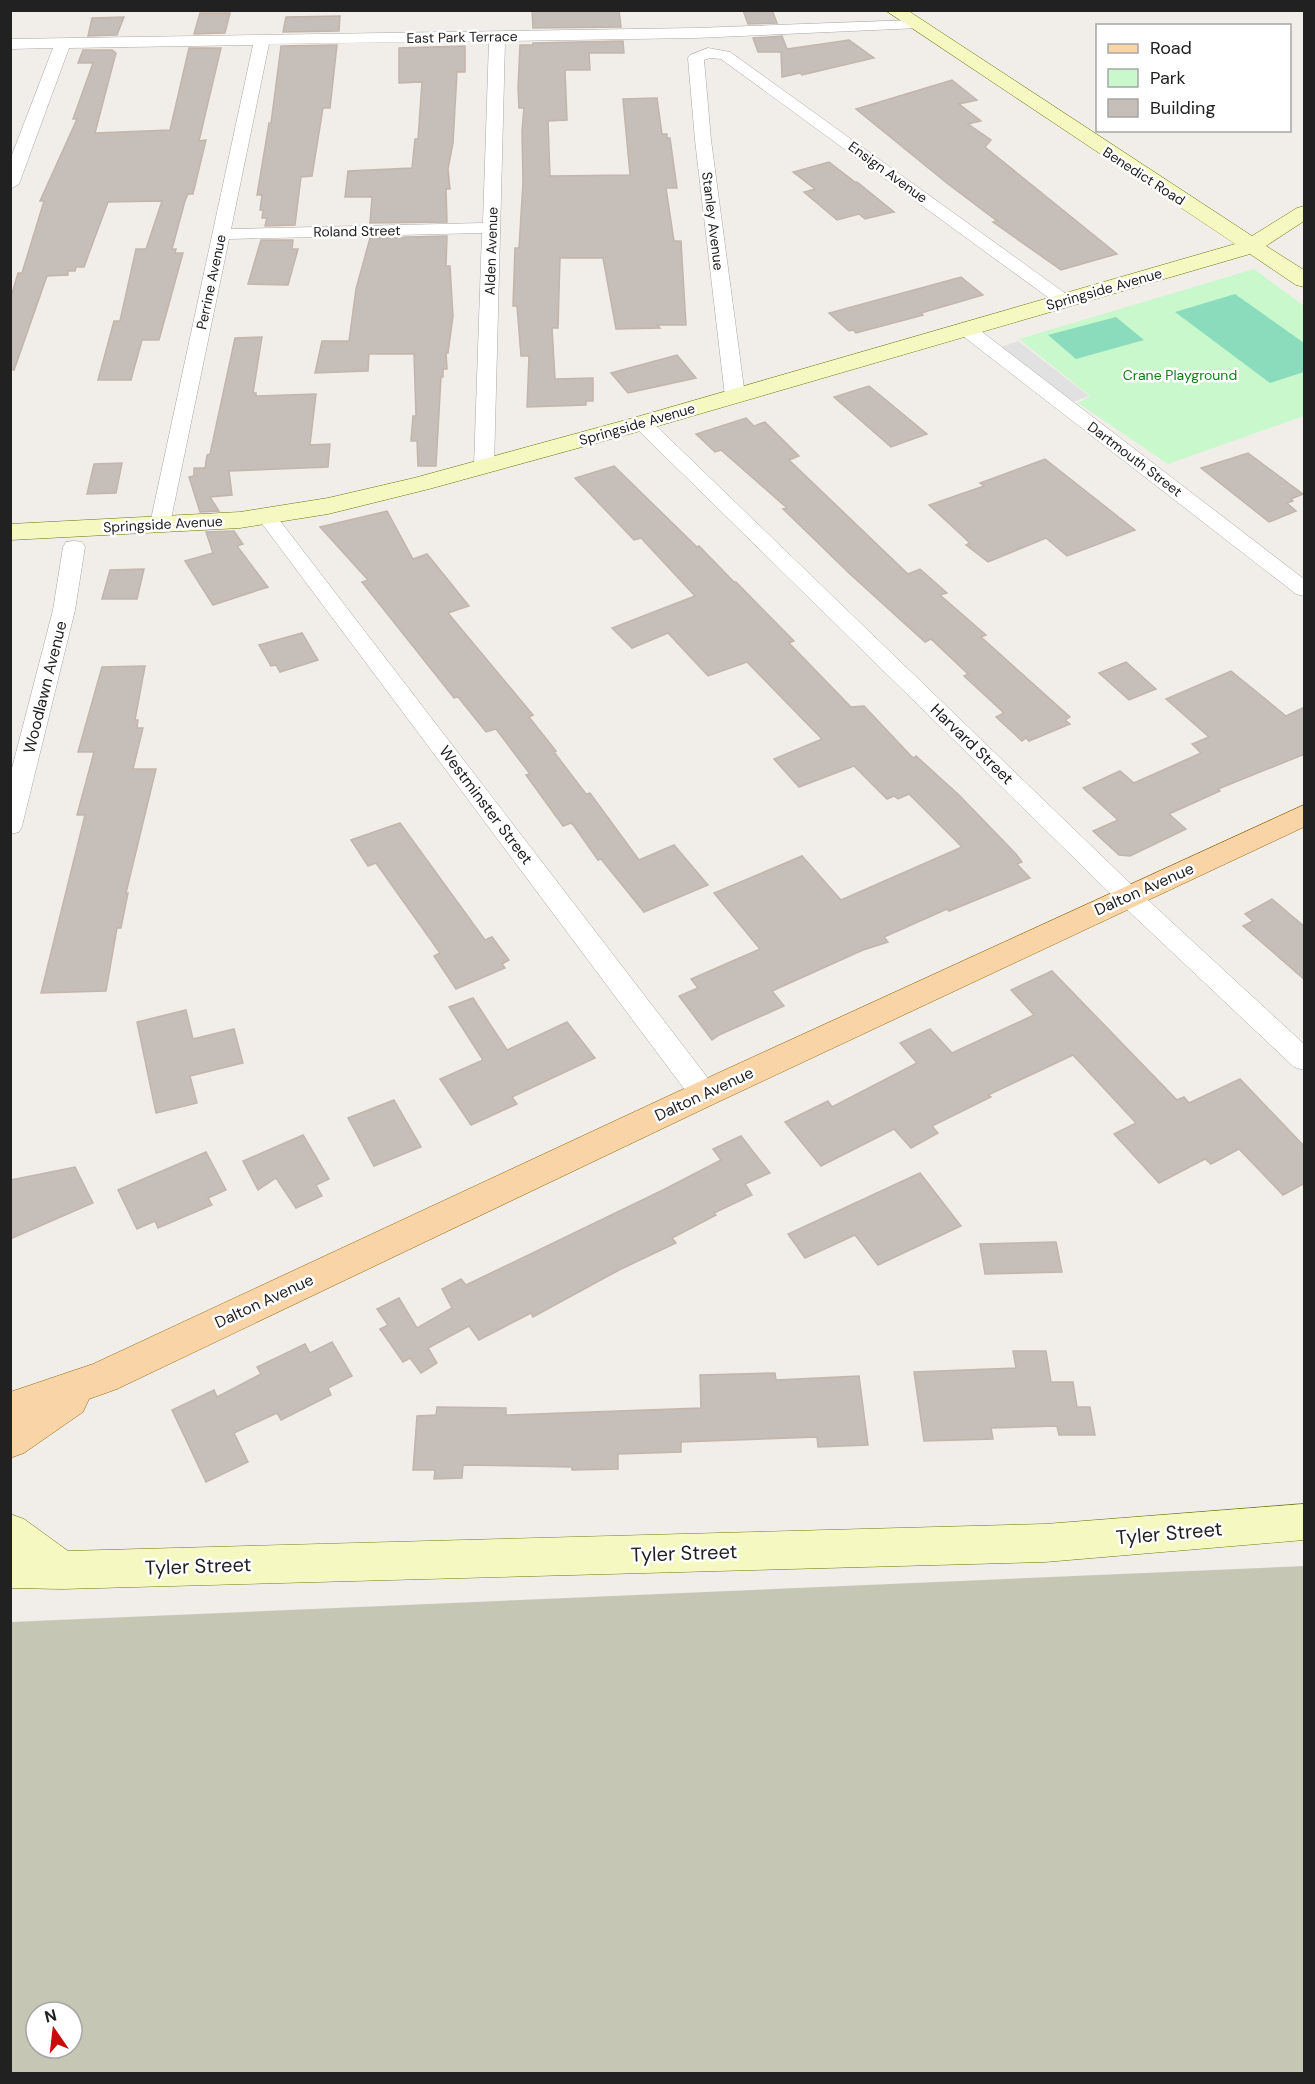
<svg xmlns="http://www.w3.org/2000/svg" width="1315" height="2084" viewBox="0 0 1315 2084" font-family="'DM Sans',sans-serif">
<rect width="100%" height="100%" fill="#f1eee9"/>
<!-- construction -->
<path fill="#c6c6b4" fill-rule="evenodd" d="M1304,1566V2073H11V1622ZM36,2012H72V2048H36Z"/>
<!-- park -->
<path fill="#c9f8cc" d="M1254,269L1304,306V416L1168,464L1078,403L1090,396L1019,339Z"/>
<!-- pitch -->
<g fill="#8adcbc">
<path d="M1235,294L1304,343V372L1270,383L1175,312Z"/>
<path d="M1116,317L1144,340L1076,359L1048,335Z"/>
</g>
<!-- parking -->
<path fill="#e1e1e1" d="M1018,341L1089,396L1072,402L1001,347Z"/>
<!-- building -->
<g fill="#c6beb8" stroke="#c3b5ab" stroke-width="1.5">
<path d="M532,10H619L621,27L533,28Z"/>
<path d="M743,10H772L777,23L748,24Z"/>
<path d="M200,13H230L225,33L194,34Z"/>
<path d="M340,16L339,31L283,32L286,17Z"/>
<path d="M124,17L117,35L88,36L92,18Z"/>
<path d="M782,36L787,49L849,40L874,58L802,75L800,73L782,77L781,52H758L753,38Z"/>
<path d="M623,41L624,53H589L590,70H565L567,120L548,121L550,176L630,175L623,99L657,98L662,134H667V138H670L677,188H666L674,241H681L686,325H657L660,328L616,329L603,258H560L558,328H552L555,379L593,378V401H586V405L527,407L529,356H521L517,306H513L515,248H519L523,182L522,131L524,108H519L518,88L520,45H533V43Z"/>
<path d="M337,45L330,108H323L312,176L301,177L295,225L265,226L267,218H262L263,210H260L262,195H257L269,123H271L281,46Z"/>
<path d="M465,46V72H457L453,143L448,169L450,189H446L447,222L370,223L372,197H345L348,171L412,168L415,139H418L422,82L399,83V48Z"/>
<path d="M189,48H221L199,141L206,140L193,194H188L185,201L172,249H176L175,253H183L159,340H142L131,380H98L114,321H120L136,249H146L162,201L108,202L84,267H76L75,271H68V275L47,276L14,370L10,369V300L18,273H22L44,201H40L77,119H73L93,63H78L83,50H112L116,53L95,133L170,130Z"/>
<path d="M952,80L977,100L959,104L981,121L968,124L991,140L985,147L1117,254L1061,270L993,222L997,221L948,184L856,109Z"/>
<path d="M829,162L855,182H857L894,212L865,219L859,214L837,220L804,192L815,189L793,172Z"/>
<path d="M447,236L446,266H450L453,316L448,353H446L447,369H443V377H441L436,466H418L417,441H411L413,416H416L414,354H369L368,371L315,373L322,341H349L356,289L370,238Z"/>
<path d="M261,240H293L292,249H298L288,285L248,284Z"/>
<path d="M961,277L983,295L921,313L923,315L856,333L853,330L849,331L829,313Z"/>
<path d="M262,337L253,393H256V396L316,394L310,445L330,444L328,467L229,471L232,495L210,497L219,511L200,512L189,477L194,476V468H205L207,455L210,454L235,338Z"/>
<path d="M677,355L696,378L628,393L611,373Z"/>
<path d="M869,386L927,434L891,447L834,397Z"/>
<path d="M746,418L754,426L765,422L799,456L789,460L908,574L920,569L947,593L940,595L986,635L981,637L1070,717L1065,720L1070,724L1029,741L1026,738L1022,741L996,717L1004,713L964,676L968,674L931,639L925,642L850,574L783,509L787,508L721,450L715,452L696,434Z"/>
<path d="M1248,453L1303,494L1291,499L1293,501L1287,503L1296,511L1269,522L1201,468Z"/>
<path d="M1045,459L1135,530L1067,556L1046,538L988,562L966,545L970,543L929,505L984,486L980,483Z"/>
<path d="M122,463L116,493L87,494L94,464Z"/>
<path d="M614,466L697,547L699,546L734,582H736L794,641L789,643L851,707L864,706L913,758L916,756L959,795L1016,854L1022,862L1017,864L1030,878L949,911L947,909L884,937L888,942L863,950L772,991L784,1006L719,1035L712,1040L679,996L698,988L691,979L760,949L714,893L802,856L841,900L962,847L909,794L898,799L894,796L887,799L854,766L799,787L774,759L822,739L747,662L708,676L668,633L632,648L612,628L695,596L641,538L634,540L575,478Z"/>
<path d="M387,511L413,559L427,554L469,606L448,613L533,715L529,717L556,751L554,752L586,794L590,793L639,860L674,845L708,885L644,912L601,859L598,860L574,826L571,823L563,826L526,775L530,774L496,729L486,732L458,697L454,698L362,582L368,580L320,527Z"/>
<path d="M234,531L243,544L237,546L268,587L213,605L185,561L213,553L206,532Z"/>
<path d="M144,569L137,599H102L110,570Z"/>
<path d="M302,633L318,660L280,672L276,665L271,666L259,645Z"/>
<path d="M1126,662L1156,689L1129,700L1099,673Z"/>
<path d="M145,666L135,720H138L137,728H143L133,769H156L126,893H128L121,928H117L106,991L41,993L85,815H77L94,752H78L102,667Z"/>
<path d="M1231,671L1286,716L1305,707V754L1218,789L1220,791L1169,814L1186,829L1130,856L1119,855L1093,831L1118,820L1083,788L1120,771L1134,783L1201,753L1192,744L1209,737L1166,699Z"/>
<path d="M400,823L485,940L492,937L509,960L502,964L505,968L456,989L434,956L440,953L376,863L368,866L351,840Z"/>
<path d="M1272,899L1305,927V980L1243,926L1253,921L1245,914Z"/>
<path d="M1052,971L1177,1100L1184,1097L1189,1103L1240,1079L1305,1147V1183L1283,1195L1239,1149L1211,1164L1205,1159L1159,1183L1114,1134L1136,1123L1073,1055L988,1095L991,1097L932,1126L938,1133L911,1148L894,1129L821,1166L785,1122L828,1101L832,1107L917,1063L900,1043L930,1029L952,1053L1034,1015L1011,990Z"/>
<path d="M473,998L507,1050L567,1022L595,1058L512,1097L517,1104L471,1125L440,1079L483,1060L449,1007Z"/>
<path d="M186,1010L193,1039L234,1029L243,1063L190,1076L197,1103L156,1113L137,1022Z"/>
<path d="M394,1100L421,1147L374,1166L348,1118Z"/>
<path d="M303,1135L329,1179L316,1185L322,1196L296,1208L276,1178L258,1190L243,1161Z"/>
<path d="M741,1136L770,1173L745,1184L752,1195L714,1213L716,1215L672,1238L676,1243L619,1270L533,1317L531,1313L479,1340L469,1326L428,1348L437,1363L421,1373L410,1358L403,1362L380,1329L388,1325L377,1309L399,1298L417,1328L452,1308L442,1289L461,1279L466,1285L663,1190L721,1160L713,1149Z"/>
<path d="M206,1152L226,1190L208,1198L212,1205L158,1228L155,1221L137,1229L118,1190Z"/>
<path d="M75,1167L93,1203L10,1239V1180Z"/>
<path d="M920,1173L961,1226L878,1265L855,1235L805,1258L788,1234Z"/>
<path d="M1056,1242L1062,1272L985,1274L980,1244Z"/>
<path d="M332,1342L352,1376L328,1388L331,1395L281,1420L277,1413L234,1433L248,1462L206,1482L172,1410L214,1390L217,1397L261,1374L257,1367L305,1344L310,1353Z"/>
<path d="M1013,1351H1046L1051,1382H1073L1077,1407H1090L1095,1435H1059L1057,1426L991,1428L993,1439L924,1441L914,1372L1016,1368Z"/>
<path d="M775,1373L776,1380L859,1376L868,1445L818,1447L817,1437L681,1442V1452L618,1454V1469L572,1470V1467L463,1465L462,1478L434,1479L435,1470H413L417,1416L436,1415L437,1407L506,1408V1415L701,1408L700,1375Z"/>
</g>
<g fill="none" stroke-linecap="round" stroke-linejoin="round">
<!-- street casing -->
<g stroke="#a8a8a8" stroke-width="1">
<g id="street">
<path d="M914,20L919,22L922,25L919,28L696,38L505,41L494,466L491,470H477L474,466L482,233L229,239L170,524L167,528L160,530L153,528L150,524L253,45L69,48L19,184L10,189V160L53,48L10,49V39L696,28ZM489,41L483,223L231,229L269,44Z"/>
<path d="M708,48L730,52L1069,296L1072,300L1069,304H1057L721,59L710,58L704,60L711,140L745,396L742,400H728L725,396L695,140L688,58L690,55Z"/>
<path d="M966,323L973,325L1304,579V596L1296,594L959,333L957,329L959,325Z"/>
<path d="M642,417L649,419L1137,890L1304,1044V1070L1294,1067L1119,902L635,427L632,423L635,419Z"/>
<path d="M267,511L274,513L714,1086L718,1094L714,1102L704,1105L694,1102L260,521L257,517L260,513Z"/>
<path d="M74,541L82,542L85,547L75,610L22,826L19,832L10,834V776L53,610L63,547L66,542Z"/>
</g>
</g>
<!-- secondary casing -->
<g stroke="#6c770a" stroke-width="1">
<g id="secondary">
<path d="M885,10H907L1252,236L1297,208L1304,206V221L1266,246L1304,270V287L1296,285L1250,254L651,428L429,489L328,514L240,528L10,540V524L240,512L328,498L414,478L633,418L1235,244Z"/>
<path d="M1304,1504V1540L1045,1562L62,1589L10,1588V1514L24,1519L68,1551L1045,1524Z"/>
</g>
</g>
<!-- primary casing -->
<g stroke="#996706" stroke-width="1">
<path id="primary" d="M1304,805V827L716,1103L117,1389L89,1399L83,1412L24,1453L10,1458V1392L93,1364L692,1085Z"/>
</g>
<!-- street -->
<use href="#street" fill="#fff" fill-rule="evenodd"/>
<!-- secondary -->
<use href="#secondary" fill="#f5f8c0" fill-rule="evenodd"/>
<!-- primary -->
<use href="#primary" fill="#f9d4a6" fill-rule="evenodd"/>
</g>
<g text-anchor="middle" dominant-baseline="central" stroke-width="5" stroke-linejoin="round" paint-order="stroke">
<!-- far-street labels -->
<g font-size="14" fill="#212121" stroke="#fff">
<text transform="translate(462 37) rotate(-1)">East Park Terrace</text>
<text transform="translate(888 172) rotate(36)">Ensign Avenue</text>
<text transform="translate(1144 176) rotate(33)">Benedict Road</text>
<text transform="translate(713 221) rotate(83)">Stanley Avenue</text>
<text transform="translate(357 231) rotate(-1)">Roland Street</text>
<text transform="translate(491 251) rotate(-88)">Alden Avenue</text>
<text transform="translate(211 282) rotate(-78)">Perrine Avenue</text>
<text transform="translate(1104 289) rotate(-16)">Springside Avenue</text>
<text transform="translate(637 424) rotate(-16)">Springside Avenue</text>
<text transform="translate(1135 459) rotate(37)">Dartmouth Street</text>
<text transform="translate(163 524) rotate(-3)">Springside Avenue</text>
</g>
<!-- far-park labels -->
<g font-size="14" fill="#117e19" stroke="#fff">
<text x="1180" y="375">Crane Playground</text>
</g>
<!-- street labels -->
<g font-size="16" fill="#212121" stroke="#fff">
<text transform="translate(45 687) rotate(-76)">Woodlawn Avenue</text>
<text transform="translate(972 744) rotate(44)">Harvard Street</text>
<text transform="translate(486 805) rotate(53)">Westminster Street</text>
<text transform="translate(1144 889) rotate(-24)">Dalton Avenue</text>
<text transform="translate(704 1094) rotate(-25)">Dalton Avenue</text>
<text transform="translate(264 1301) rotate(-25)">Dalton Avenue</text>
</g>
<!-- near-street labels -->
<g font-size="20" fill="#212121" stroke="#fff">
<text transform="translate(1169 1533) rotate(-5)">Tyler Street</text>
<text transform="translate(684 1553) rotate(-2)">Tyler Street</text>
<text transform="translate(198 1566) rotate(-2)">Tyler Street</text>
</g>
</g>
<!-- border -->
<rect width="1315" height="2084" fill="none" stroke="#212121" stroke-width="24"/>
<!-- legend -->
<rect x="1096" y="24" width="195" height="108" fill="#ffffff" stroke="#a6a6a6" stroke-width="1.5"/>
<rect x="1108" y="44" width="30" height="9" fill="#f9d4a6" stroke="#a6a6a6" stroke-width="1.5"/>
<text x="1150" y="54" font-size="18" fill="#212121">Road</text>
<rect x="1108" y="69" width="30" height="18" fill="#c9f8cc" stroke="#a6a6a6" stroke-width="1.5"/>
<text x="1150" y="84" font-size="18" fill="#212121">Park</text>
<rect x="1108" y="99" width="30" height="18" fill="#c6beb8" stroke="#a6a6a6" stroke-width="1.5"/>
<text x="1150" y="114" font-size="18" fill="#212121">Building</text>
<!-- north arrow -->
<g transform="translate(54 2030) rotate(346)"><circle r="28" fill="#ffffff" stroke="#a6a6a6" stroke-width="1.5"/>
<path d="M0-4.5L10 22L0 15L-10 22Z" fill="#cb080a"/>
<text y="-9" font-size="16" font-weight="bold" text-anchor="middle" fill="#212121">N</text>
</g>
</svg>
